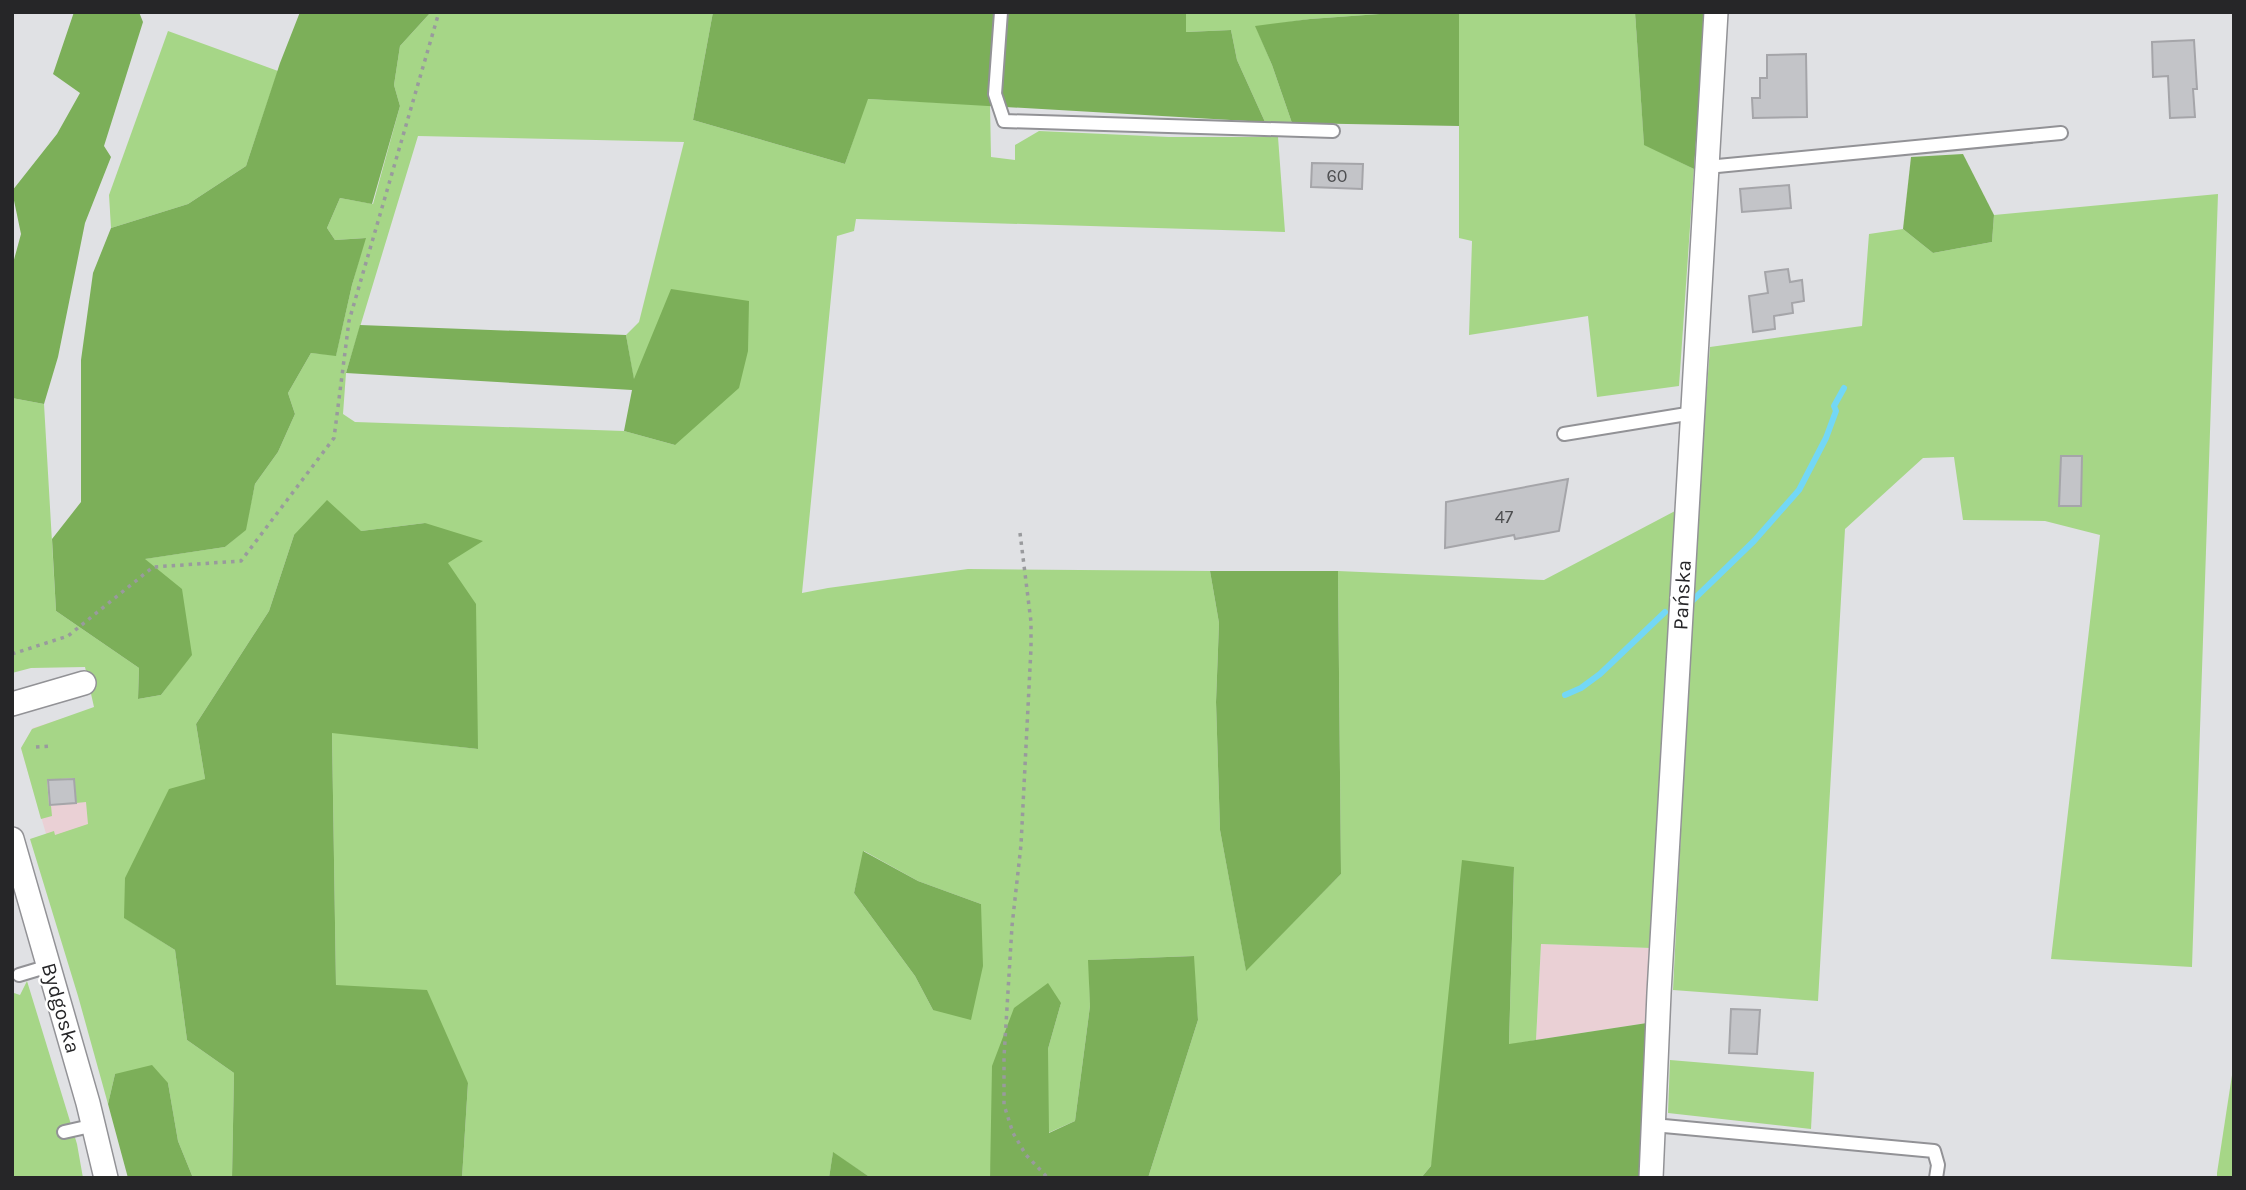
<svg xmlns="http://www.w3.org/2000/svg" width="2246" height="1190" viewBox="0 0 2246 1190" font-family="Karla,sans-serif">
<rect width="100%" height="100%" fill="#e0e1e4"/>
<!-- industrial -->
<g fill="#ead0d5">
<path d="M83,712L92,831L49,844L21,748L33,728Z"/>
<path d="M1541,944L1651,948L1647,1023L1536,1040Z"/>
</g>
<!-- green -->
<g fill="#a6d687" fill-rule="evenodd">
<path d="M431,12H713L693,120L845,164L867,99L990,105L991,157L1015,160V145L1039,131L1169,137H1278L1285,232L856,219L854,231L837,236L802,593L828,588L968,569L1210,571L1219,623L1216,702L1220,830L1246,970L1341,874L1338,571L1544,580L1675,511L1669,641L1663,704L1651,948L1541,944L1536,1040L1509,1045L1514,868L1431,1166L1421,1178H1148L1198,1020L1193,956L1089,960L1090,1006L1075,1121L1048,1133V1049L1061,1003L992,1152L990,1178H871L833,1153L829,1178H462L468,1083L336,986L332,732L478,749L448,563L425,523L361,531L294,535L269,611L196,724L205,779L125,918L175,950L187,1040L234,1073L232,1178H193L178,1141L168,1083L115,1074L108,1104L78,996L30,839L54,831L55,835L88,824L86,802L76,803L74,778L47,780L49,805L51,806L52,816L41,819L21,748L32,729L94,707L85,667L31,668L12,673V398L44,404L56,611L139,668L138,699L161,695L191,655L144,559L225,547L245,530L255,484L278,452L295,414L288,393L311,353L336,355L352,285L365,238L335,240L327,228L340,198L373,204L400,106L394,85L400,46ZM418,136L684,142L639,322L626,335L634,381L675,445L624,431L355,422L343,414L346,373ZM864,851L918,881L981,904L933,1010L915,976L854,893Z"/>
<path d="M1185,12H1407L1310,19L1256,27L1272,65L1292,123L1265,122L1237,60L1231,30L1185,32Z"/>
<path d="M1459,12H1635L1644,144L1694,169L1679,386L1597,397L1588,316L1469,335L1472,241L1459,238Z"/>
<path d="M168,31L278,71L246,166L188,204L111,228L109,195Z"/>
<path d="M2218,194L2192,967L2051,959L2100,535L2045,521L1963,520L1954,457L1923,458L1845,529L1818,1001L1673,990L1695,550L1710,347L1862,326L1869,234L1903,229L1933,253L1992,242L1994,215Z"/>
<path d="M27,981L77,1144L83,1178H12V988L14,993L20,995Z"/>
<path d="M1670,1060L1814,1072L1811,1129L1668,1113Z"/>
<path d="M2234,1062V1178H2217V1173Z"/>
</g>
<!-- forest -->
<g fill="#7caf59">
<path d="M74,12H139L143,22L104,146L111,157L85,223L58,357L44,404L12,398V267L21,234L12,191L57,134L80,93L53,74Z"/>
<path d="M300,12H431L400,46L394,85L400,106L372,204L340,198L327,228L335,240L366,238L352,285L336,356L311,353L288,393L295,414L278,452L255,484L246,530L225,547L145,559L182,589L192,655L161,695L138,699L139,668L56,611L52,539L81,502V360L93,273L111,228L188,204L246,166L280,63Z"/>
<path d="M713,12H1186V32L1231,30L1237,60L1265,122L868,99L845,164L693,120Z"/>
<path d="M1407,12H1459V126L1292,123L1272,65L1255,26L1310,19Z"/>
<path d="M1635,12H1705L1694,169L1644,145Z"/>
<path d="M1963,154L1994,215L1992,242L1933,253L1903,229L1911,157Z"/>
<path d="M671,289L749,301L748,351L739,388L675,445L624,431L632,390L346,373L360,325L626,335L634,379Z"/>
<path d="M327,500L361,531L425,523L483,541L448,563L476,604L478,749L332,733L336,985L427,990L468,1083L462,1178H232L234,1073L187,1040L175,950L124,918L125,878L169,789L205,779L196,724L269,611L294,535Z"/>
<path d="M1210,571H1338L1341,874L1246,971L1220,830L1216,702L1219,623Z"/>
<path d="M863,851L918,881L981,904L983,966L971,1020L933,1010L915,976L854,893Z"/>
<path d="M1462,860L1514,867L1509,1044L1647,1023L1641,1178H1421L1431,1166Z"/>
<path d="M1194,956L1198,1020L1148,1178H990L992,1066L1014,1008L1048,983L1061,1003L1048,1049L1049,1133L1075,1121L1090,1006L1088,960Z"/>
<path d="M152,1065L168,1083L178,1141L193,1178H128L108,1104L115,1074Z"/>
<path d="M833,1152L871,1178H829Z"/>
</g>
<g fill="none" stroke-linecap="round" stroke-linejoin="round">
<!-- stream -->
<g stroke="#73d7f6" stroke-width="6">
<path d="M1691,602L1754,541L1799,490L1826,438L1836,411L1834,406L1844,388"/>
<path d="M1565,695L1581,688L1600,674L1665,612"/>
</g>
</g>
<!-- building -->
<g fill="#c3c4c8" stroke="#a5a5a9" stroke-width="2">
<path d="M2194,40L2197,89H2193L2195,117L2170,118L2168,76L2153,77L2152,42Z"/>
<path d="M1806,54L1807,117L1753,118L1752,98H1760V78H1767V55Z"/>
<path d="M1312,163L1363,164L1362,189L1311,187Z"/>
<path d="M1789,185L1791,208L1742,212L1740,189Z"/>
<path d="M1788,269L1790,282L1802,280L1804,301L1792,303L1793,313L1774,316L1775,329L1753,332L1749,296L1768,293L1765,272Z"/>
<path d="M2061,456H2082L2081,506H2059Z"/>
<path d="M1568,479L1559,531L1515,539L1514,535L1445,548L1446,502Z"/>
<path d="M74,779L76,803L50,805L48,780Z"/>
<path d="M1731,1009L1760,1010L1757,1054L1729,1053Z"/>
</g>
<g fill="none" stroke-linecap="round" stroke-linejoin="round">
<!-- lane casing -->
<g stroke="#929296" stroke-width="16">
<g id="lane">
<path d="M1001,12L995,94L1004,121L1333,131"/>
<path d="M1707,167L2061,133"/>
<path d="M1564,434L1693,413"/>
<path d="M19,975L49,966"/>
<path d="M1653,1125L1934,1151L1938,1165L1936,1178"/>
<path d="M64,1132L95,1125"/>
</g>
</g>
<!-- street casing -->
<g stroke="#929296" stroke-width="26">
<g id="street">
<path d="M12,704L84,683"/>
<path d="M12,839L88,1103L106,1178"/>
<path d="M1651,1178L1659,993L1716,12"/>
</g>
</g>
<!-- path -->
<g stroke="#999a9d" stroke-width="3.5" stroke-dasharray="3.5 5" stroke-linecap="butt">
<path d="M1020,533L1031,622V648L1021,845L1012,926L1004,1057V1105L1013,1133L1026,1155L1048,1178"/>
<path d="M12,654L68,636L153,567L241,561L334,438L349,321L439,12"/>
<path d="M36,747L50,746"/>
</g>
<!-- lane -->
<use href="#lane" stroke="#fff" stroke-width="12"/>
<!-- street -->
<use href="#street" stroke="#fff" stroke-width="23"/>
</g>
<g text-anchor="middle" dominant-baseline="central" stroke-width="5" stroke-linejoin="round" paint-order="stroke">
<!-- number labels -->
<g font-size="18" fill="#4d4e50">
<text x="1337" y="176">60</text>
<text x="1504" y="517">47</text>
</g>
<!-- street labels -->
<g font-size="21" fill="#262628" stroke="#fff">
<text transform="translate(1682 595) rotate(-87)">Pańska</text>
<text transform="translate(61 1008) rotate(74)">Bydgoska</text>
</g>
</g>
<!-- border -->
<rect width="2246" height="1190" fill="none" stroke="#262628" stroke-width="28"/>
</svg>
